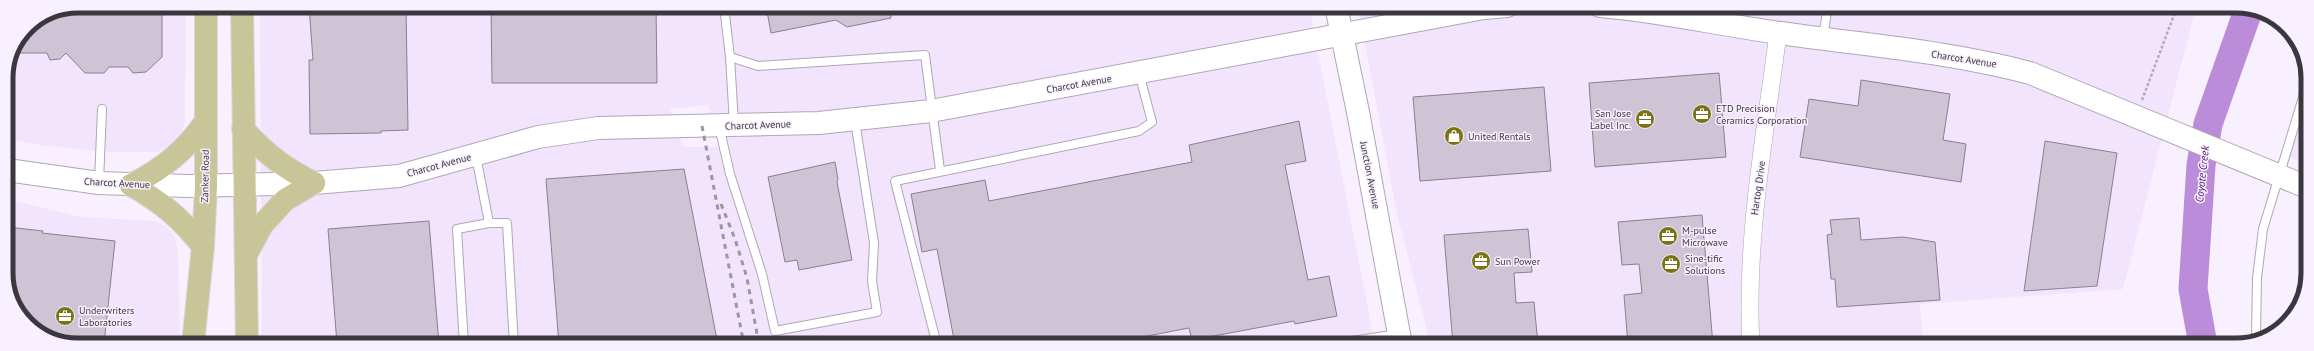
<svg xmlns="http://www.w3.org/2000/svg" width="2314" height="351" viewBox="0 0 2314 351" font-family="'PT Sans',sans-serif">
<rect width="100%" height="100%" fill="#f8f0fe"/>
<!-- built -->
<g fill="#f2e4fc" fill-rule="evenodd">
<path d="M78,6H186L185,120L182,134L174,144L157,152H106L39,145L7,138L6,78L12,50L27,27Z"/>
<path d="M260,6H1309L1375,345L262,344ZM708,105L719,147H684L670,109Z"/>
<path d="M1358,6L2196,7L2123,289L1920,304L1923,345H1431L1397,214Z"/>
<path d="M2307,105V165L2288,157Z"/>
<path d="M7,199L80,217L154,221L166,226L175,237L178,254L180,344H69L31,327L8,291Z"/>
</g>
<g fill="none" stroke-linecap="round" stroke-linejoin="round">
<!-- river -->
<path stroke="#ba8cd9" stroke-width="29" d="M2203,345L2193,289L2201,165L2208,124L2249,8"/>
</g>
<!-- building -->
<g fill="#cec4d5" stroke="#88808f">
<path d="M78,6H162V57L146,72L133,73L128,67H109L104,73H85L66,53L60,59L50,60L47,53H11L27,27L51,11Z"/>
<path d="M309,6H406L408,130L381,131V133L310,134L309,60H313Z"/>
<path d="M491,6H656L657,83H492Z"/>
<path d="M766,6H891V18L847,27L836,20L771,33Z"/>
<path d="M1719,73L1726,157L1595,167L1589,83Z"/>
<path d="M1861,80L1950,94L1943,140L1966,144L1961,182L1800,157L1809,99L1858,106Z"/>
<path d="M1544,87L1551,171L1420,181L1413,97Z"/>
<path d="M1299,121L1306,161L1285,165L1308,280L1329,276L1337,316L1295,324L1294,321L1192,340L1189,328L1100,345H955L937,249L922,252L911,194L985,180L989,201L1192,162L1189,145Z"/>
<path d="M2045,141L2117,153L2097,286L2024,291Z"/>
<path d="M835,162L838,179L837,182L852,260L799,270L797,260L785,262L768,177Z"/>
<path d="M684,169L718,345H559L546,179Z"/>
<path d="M1702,215L1713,345H1628L1624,295L1642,293L1639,264L1622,265L1618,222Z"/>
<path d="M1859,218L1861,240L1903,237L1935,242L1940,300L1837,307L1835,279H1831L1827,235L1832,234L1830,220Z"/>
<path d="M429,221L439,345L337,344L328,229Z"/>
<path d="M8,227L43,231L42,233L115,241L104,344H69L31,327L8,291Z"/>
<path d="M1528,229L1532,272L1514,273L1516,303L1534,302L1538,345H1453L1444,235Z"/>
</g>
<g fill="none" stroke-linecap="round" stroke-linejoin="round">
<!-- lane casing -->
<g stroke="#afa6b6" stroke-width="10">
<g id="lane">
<path d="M724,6L730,57L758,66L925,55L940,170"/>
<path d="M1823,37L1828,6"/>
<path d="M730,57L734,124"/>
<path d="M719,126L730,174L762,274L775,331L877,312L872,281L874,243L855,121"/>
<path d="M99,182L102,109"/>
<path d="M2302,184L2307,170"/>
<path d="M489,223H507L514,345"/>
<path d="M2256,337L2257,278L2263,229L2307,84"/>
<path d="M464,345L457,229L489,223L476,156"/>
<path d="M937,345L895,181L1139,131L1152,122L1139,73"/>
<path d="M1326,345L1398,334"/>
</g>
</g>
<!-- street casing -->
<g stroke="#afa6b6" stroke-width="18">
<path id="street" d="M1751,345C1745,240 1765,136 1778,33"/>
</g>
<!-- secondary casing -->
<g stroke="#afa6b6" stroke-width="24">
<g id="secondary">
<path d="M1336,6L1358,112L1401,345"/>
<path d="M1600,6C1661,11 1720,25 1780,33C1863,45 1948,51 2030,73L2307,187"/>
<path d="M7,170L99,183L188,186L314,183L399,176L538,137L598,128L819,123L931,111L1484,8L1507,6"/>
</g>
</g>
<!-- primary casing -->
<g stroke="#d8d7d8" stroke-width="24">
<g id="primary">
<path d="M242,6L247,344"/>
<path d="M243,129C266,154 284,168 314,183"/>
<path d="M131,185C163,169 186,150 206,121"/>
<path d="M131,185C163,203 180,218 203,246"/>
<path d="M246,255L262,225L285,200L314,183"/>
<path d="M193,344L203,246L206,186V6"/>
</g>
</g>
<!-- path -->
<path stroke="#b3acb7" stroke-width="2.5" stroke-dasharray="3 2" stroke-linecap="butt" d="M2142,100L2177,7"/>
<!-- lane -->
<use href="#lane" stroke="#fff" stroke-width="8"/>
<!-- street -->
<use href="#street" stroke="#fff" stroke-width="17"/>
<!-- secondary -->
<use href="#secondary" stroke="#fff" stroke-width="22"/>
<!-- primary -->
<use href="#primary" stroke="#c8c698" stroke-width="22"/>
<!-- rail -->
<g stroke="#9c96a0" stroke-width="3" stroke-dasharray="5 5" stroke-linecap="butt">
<path d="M702,126L744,345"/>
<path d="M721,204L735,239L747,278L759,345"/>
</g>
</g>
<!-- icons -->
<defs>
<g id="office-disc" transform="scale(1)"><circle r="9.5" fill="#797317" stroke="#f8f0fe"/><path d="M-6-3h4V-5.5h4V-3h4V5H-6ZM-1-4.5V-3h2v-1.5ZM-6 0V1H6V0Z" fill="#fff"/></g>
<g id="shop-disc" transform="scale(1)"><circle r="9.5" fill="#797317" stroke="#f8f0fe"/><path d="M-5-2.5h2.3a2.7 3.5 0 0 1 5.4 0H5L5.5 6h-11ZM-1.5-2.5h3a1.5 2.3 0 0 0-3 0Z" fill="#fff"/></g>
</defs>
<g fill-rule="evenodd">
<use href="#office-disc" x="1702" y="114"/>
<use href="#office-disc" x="1645" y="119"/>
<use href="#shop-disc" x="1454" y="136"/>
<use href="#office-disc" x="1668" y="236"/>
<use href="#office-disc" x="1481" y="261"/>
<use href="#office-disc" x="1671" y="264"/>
<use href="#office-disc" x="65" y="316"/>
</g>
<g text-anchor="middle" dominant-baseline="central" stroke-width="3" stroke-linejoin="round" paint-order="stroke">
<!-- street labels -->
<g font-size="10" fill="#3b373e" stroke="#f8f0fe">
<text transform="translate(1964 59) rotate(9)">Charcot Avenue</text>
<text transform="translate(1079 84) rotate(-10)">Charcot Avenue</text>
<text transform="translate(758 125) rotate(-2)">Charcot Avenue</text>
<text transform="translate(439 165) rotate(-15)">Charcot Avenue</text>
<text transform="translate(1370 175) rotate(79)">Junction Avenue</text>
<text transform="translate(205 176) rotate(-89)">Zanker Road</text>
<text transform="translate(117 183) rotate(3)">Charcot Avenue</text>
<text transform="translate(1758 188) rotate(-82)">Hartog Drive</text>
</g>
<!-- poi labels -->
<g font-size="10" fill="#3b373e" stroke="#f8f0fe" text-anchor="start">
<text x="1716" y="108">ETD Precision<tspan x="1716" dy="12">Ceramics Corporation</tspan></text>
<text x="1631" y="113" text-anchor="end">San Jose<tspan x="1631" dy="12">Label Inc.</tspan></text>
<text x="1468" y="136">United Rentals</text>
<text x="1682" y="230">M-pulse<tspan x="1682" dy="12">Microwave</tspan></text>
<text x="1685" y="258">Sine-tific<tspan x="1685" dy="12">Solutions</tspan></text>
<text x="1495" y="261">Sun Power</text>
<text x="79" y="310">Underwriters<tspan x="79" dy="12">Laboratories</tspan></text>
</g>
<!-- water labels -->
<g font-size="11" font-style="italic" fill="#531571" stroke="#f8f0fe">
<text transform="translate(2202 174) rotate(-84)">Coyote Creek</text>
</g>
</g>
<!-- crop -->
<path d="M0 0H2314V351H0ZM78 13H2236A65 65 0 0 1 2301 78V273A65 65 0 0 1 2236 338H78A65 65 0 0 1 13 273V78A65 65 0 0 1 78 13Z" fill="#f8f0fe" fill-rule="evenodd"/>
<path fill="none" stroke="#3b373e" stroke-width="5" d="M78 13H2236A65 65 0 0 1 2301 78V273A65 65 0 0 1 2236 338H78A65 65 0 0 1 13 273V78A65 65 0 0 1 78 13Z"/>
</svg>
